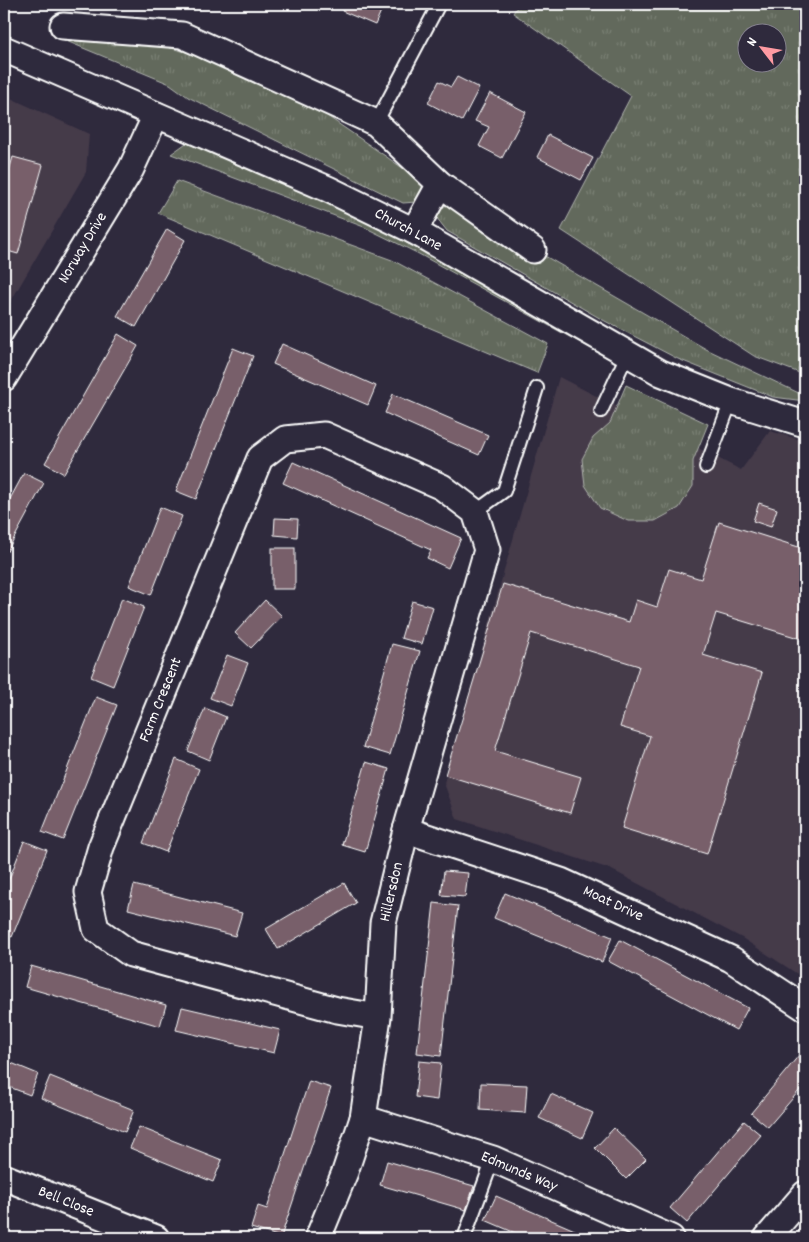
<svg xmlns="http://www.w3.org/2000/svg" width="809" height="1242" viewBox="0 0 809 1242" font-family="Dekko,sans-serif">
<defs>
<pattern id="grass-tufts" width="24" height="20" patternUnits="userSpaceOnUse" patternTransform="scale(1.25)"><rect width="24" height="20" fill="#62695c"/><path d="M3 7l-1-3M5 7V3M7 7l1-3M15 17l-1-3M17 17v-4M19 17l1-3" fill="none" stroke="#7a8074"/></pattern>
</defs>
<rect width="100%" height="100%" fill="#2f2a3d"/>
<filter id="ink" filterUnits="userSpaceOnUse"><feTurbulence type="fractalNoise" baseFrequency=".02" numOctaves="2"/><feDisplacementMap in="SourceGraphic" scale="10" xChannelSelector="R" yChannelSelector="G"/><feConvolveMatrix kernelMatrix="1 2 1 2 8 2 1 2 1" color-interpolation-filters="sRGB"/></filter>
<g filter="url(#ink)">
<!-- built -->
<g fill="#453a4a">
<path d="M4,95L89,134L86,172L4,313Z"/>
<path d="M559,377L741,470L770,431L805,441V979L742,938L610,869L457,819L444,783Z"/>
</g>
<!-- grass -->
<g fill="url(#grass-tufts)" stroke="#b0b4ae" fill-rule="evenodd">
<path d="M519,4H805V375L754,356L561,230L631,96L513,13ZM776,32V62H746V32Z"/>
<path d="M69,21L246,68L272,78L423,182V192L416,202L403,203L188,97L170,84L59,38Z"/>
<path d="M189,141L370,217L606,351L608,358L417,253L364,227L171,154Z"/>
<path d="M177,181L392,260L548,344L537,373L158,213Z"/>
<path d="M453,203L706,349L805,396V401L773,397L678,359L603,320L447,231L436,217L442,207Z"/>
<path d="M626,385L708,424L693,461V486L679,508L655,521H628L600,508L585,485L582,459L593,438L610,423Z"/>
</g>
<!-- building -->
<g fill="#785f6a" stroke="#fff">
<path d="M346,4H384L375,25L342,11Z"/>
<path d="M457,77L479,88L462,121L428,103L439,81L451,87Z"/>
<path d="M490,93L526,112L502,158L479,146L489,127L475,121Z"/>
<path d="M548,135L593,158L581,180L537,157Z"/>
<path d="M13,157L43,165L18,254L4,250V188Z"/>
<path d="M167,229L185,240L136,327L117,316Z"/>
<path d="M118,334L138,346L64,474L45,463Z"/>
<path d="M282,344L376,386L368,405L273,364Z"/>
<path d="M233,348L253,356L196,499L176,491Z"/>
<path d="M393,394L488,435L479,455L385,413Z"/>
<path d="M293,462L461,538L448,568L427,558L431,550L283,483Z"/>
<path d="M24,473L44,483L4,557V510Z"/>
<path d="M759,503L777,509L771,527L753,521Z"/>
<path d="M160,507L182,516L151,595L129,586Z"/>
<path d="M275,518L298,519L297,537L274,535Z"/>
<path d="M719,522L805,549V640L716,613L703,655L762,673L707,854L622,828L650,736L620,727L639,666L531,633L495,751L581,777L570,813L445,775L503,584L629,622L636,600L657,607L669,569L701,579Z"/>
<rect x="272" y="548" width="23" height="41"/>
<path d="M122,598L144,607L113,686L91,677Z"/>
<path d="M265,600L282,616L251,648L235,633Z"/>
<path d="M412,601L433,607L422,644L401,638Z"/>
<path d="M392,644L420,651L390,755L363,747Z"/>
<path d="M227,655L248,663L231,706L210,698Z"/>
<path d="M96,697L117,705L63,840L42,832Z"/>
<path d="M205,708L226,717L209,760L188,751Z"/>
<path d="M176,759L199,769L166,852L143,843Z"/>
<path d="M366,762L389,769L365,852L342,845Z"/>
<path d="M24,841L47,850L12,937L4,934V892Z"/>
<path d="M444,871L468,873L465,897L441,895Z"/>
<path d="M344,883L356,903L278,949L266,929Z"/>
<path d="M134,885L242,913L235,936L128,909Z"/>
<path d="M505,893L612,937L602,962L494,918Z"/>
<path d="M434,903L458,906L441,1056L417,1053Z"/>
<path d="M620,940L748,1008L736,1030L608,961Z"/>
<path d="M31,966L166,1005L160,1026L25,987Z"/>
<path d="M182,1007L280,1030L274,1053L176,1030Z"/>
<path d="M805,1048V1084L768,1127L751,1113Z"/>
<path d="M4,1060L38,1074L30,1095L4,1085Z"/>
<path d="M419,1061L441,1063L437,1100L415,1097Z"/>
<path d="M50,1076L134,1110L125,1132L41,1098Z"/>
<path d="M309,1081L331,1088L281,1237L251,1228L258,1206L267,1209Z"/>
<path d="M481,1083L527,1085L525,1113L480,1110Z"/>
<path d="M551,1094L593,1113L582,1138L539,1118Z"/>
<path d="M744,1121L761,1135L687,1223L670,1208Z"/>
<path d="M139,1127L222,1160L213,1182L130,1148Z"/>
<path d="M614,1128L646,1159L626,1179L595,1148Z"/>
<path d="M387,1161L474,1186L466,1210L380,1185Z"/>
<path d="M496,1196L577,1231L574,1238H527L485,1220Z"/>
</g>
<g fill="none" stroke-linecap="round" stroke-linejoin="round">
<!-- service casing -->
<g stroke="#fff" stroke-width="16">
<g id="service">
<path d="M376,123L439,4"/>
<path d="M601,411L627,355"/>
<path d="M706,467L731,401"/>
<path d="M475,512L504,491L537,388"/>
<path d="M464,1238L493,1159"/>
</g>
</g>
<!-- minor casing -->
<g stroke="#fff" stroke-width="29">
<g id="minor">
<path d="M63,26L182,35L376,123L440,184L533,250"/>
<path d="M4,49L328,189L414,231L661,373L731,401L805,424"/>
<path d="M414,231L440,184"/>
<path d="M4,378L131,169L156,115"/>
<path d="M406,830L561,881L731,959L805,1008"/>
<path d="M363,1118L493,1159L671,1238"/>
<path d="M4,1177L156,1238"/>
<path d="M318,1238L345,1172L363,1118L378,1017L383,923L406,830L487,550L475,512L442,487L324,435L285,439L260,458L101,847L88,892L96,929L131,954L337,1010L378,1017"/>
<path d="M767,1238L805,1194"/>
</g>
</g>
<!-- service -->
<use href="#service" stroke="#2f2a3d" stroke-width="12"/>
<!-- minor -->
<use href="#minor" stroke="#2f2a3d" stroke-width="25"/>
</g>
</g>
<g text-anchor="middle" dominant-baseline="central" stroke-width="5" stroke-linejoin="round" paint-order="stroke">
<!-- street labels -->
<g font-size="16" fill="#fff" stroke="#2f2a3d">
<text transform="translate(408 230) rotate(28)">Church Lane</text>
<text transform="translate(83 248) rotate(-59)">Norway Drive</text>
<text transform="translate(161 700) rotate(-68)">Farm Crescent</text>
<text transform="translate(392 892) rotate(-77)">Hillersdon</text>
<text transform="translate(613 904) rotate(25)">Moat Drive</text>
<text transform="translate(519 1172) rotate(23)">Edmunds Way</text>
<text transform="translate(66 1202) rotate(22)">Bell Close</text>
</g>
</g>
<!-- margin -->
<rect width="809" height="1242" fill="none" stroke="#2f2a3d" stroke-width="20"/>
<rect x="10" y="10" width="789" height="1222" fill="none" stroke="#fff" stroke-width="2" filter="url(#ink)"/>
<!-- north arrow -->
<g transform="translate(762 48) rotate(301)"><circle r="24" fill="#2f2a3d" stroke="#827f8b"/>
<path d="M0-4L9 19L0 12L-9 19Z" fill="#ff9aa2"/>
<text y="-8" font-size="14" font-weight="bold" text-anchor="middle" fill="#ffffff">N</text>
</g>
</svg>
